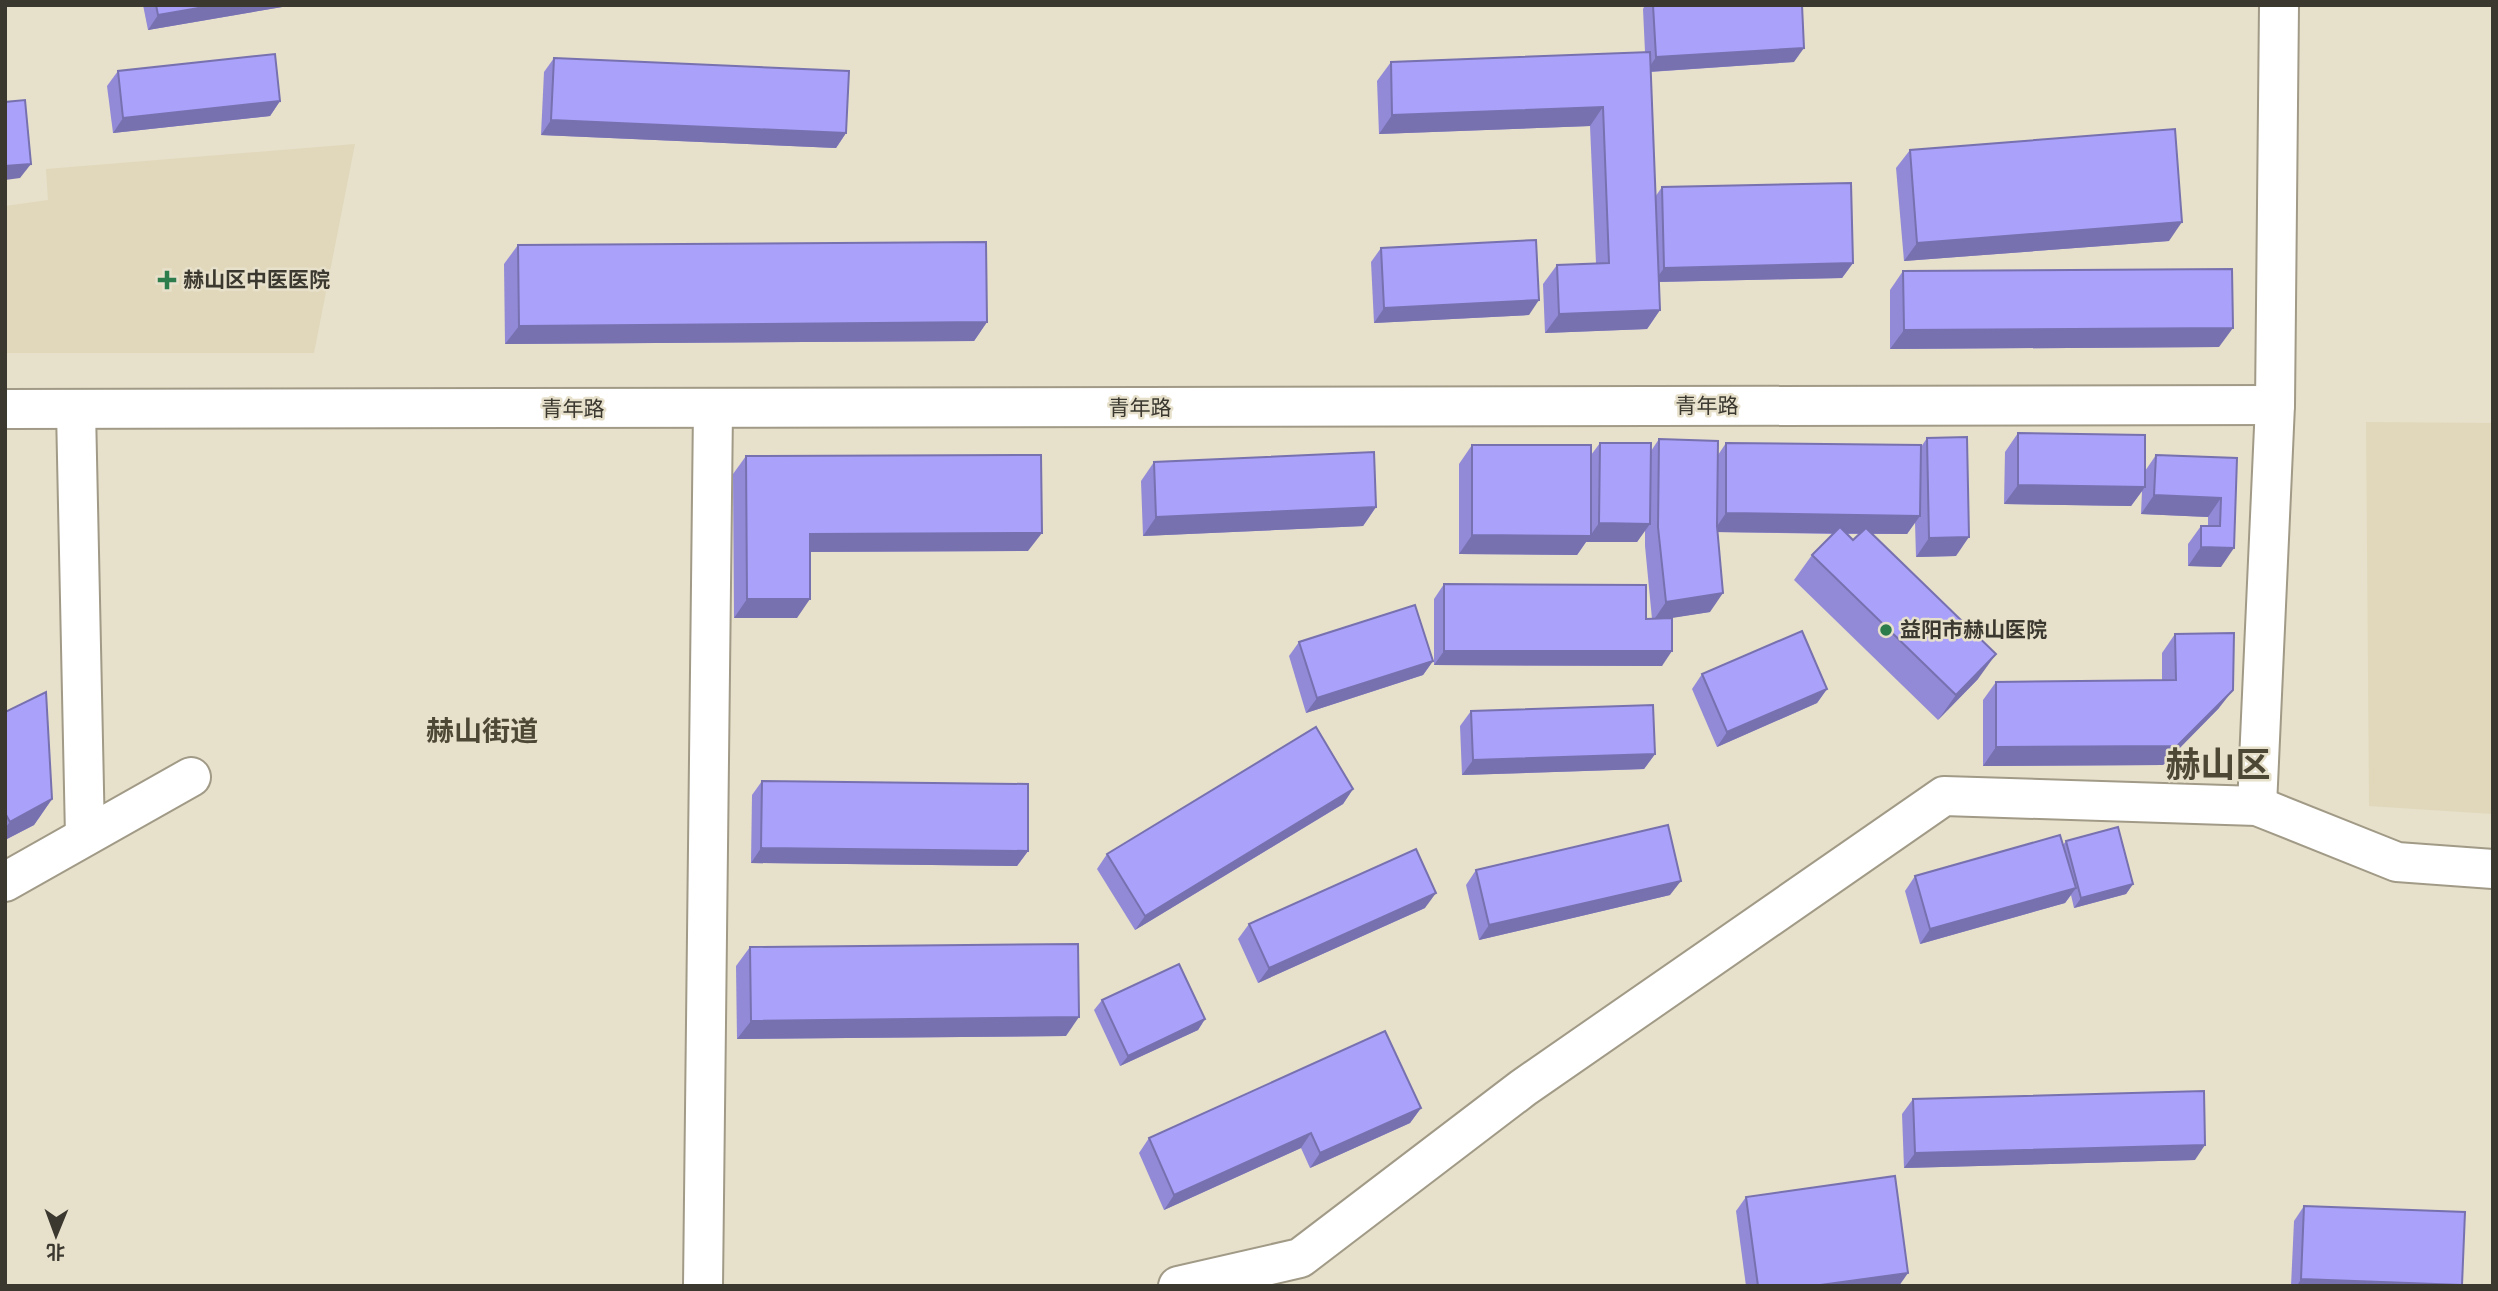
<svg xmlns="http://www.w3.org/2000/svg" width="2498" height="1291" viewBox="0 0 2498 1291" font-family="Signika,'Noto Sans SC',sans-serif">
<rect width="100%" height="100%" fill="#e7e0cb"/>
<!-- built -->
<g fill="#e1d8bb">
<path d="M355,144L314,353H5V206L48,200L46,169Z"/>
<path d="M2366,422L2493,423V814L2369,806Z"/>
</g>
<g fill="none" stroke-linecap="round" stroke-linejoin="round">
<!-- minor casing -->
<g stroke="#a19a86" stroke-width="42">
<g id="minor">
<path d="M5,409L2275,405"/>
<path d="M76,410L85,836"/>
<path d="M2257,806L2275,405L2279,5"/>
<path d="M5,882L191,777"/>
<path d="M703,1286L713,409"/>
<path d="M1178,1286L1300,1258L1523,1088L1944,796L2257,806L2397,862L2493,869"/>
</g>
</g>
<!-- minor -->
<use href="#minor" stroke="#fff" stroke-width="38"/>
</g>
<!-- wall -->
<g fill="#928ad7" fill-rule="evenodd">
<path d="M143,5H294L148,30Z"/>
<path d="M1645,5H1802L1794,62L1650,72L1655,197L1662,187L1853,263L1842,278L1659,282L1660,310L1647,329L1545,333L1543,284L1557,265L1596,263L1590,126L1379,134L1377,81L1391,62L1645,52L1643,9Z"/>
<path d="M554,58L846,133L836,148L541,135L544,72Z"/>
<path d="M118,71L280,101L270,116L113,133L107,86Z"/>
<path d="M1910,150L2169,241L1904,261L1896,168Z"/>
<path d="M518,245L987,322L974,341L505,344L504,264Z"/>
<path d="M1381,248L1529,315L1374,323L1371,262Z"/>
<path d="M1903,271L2219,347L1890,349V290Z"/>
<path d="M2018,433L2145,471L2156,455L2237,458L2221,567L2188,566V544L2201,526H2208V517L2141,514L2142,491L2131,506L2004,504L2005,452Z"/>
<path d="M1927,438L1956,556L1916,557L1915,522L1907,534H1872L1978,679L1938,720L1794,580L1812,555L1833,534L1717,532L1710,612L1669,618L1662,666L1434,665V599L1444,584L1646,619H1652L1645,546V530L1637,542H1586L1577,555L1459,554V464L1472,445L1591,455L1600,443L1651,451L1659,439L1718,455L1726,443L1921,447ZM1847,534H1860L1853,540Z"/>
<path d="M746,456L1028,551L810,552L797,618H734L733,474Z"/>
<path d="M1154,462L1376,507L1363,526L1143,536L1141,481Z"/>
<path d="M2175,634L2219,708L2163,765L1983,766V700L1996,682L2162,680V653Z"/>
<path d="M1299,642L1433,661L1423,675L1306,713L1289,656Z"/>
<path d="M1702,674L1827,689L1817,703L1717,747L1692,689Z"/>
<path d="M1471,711L1655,754L1644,769L1462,775L1460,726Z"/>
<path d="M5,712L52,799L34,825L5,840Z"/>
<path d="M762,781L1028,851L1017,866L751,863L752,795Z"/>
<path d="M1353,789L1343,804L1135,930L1097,869L1107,854Z"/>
<path d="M2066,841L2133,884L2126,894L2074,908L2071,895L2065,903L1920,944L1905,891L1915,876L2063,845Z"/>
<path d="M1476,870L1670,895L1479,940L1466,885Z"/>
<path d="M1425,908L1258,983L1238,939L1249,924Z"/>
<path d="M750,947L1066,1036L737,1039L736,966Z"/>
<path d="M1102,1000L1205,1019L1198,1030L1120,1066L1094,1010Z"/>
<path d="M1913,1099L2195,1160L1904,1168L1902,1114Z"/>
<path d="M1421,1108L1410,1123L1310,1168L1301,1148L1164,1210L1139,1153L1149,1138Z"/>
<path d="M1746,1197L1899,1286H1746L1736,1211Z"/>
<path d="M2304,1206L2462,1285L2291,1286L2294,1221Z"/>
</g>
<!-- shaded-wall -->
<g fill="#7771af">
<path d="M216,5H294L148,30L158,15Z"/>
<path d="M1804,48L1794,62L1646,72L1656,57Z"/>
<path d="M280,101L270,116L113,133L123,118Z"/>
<path d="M1603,107L1590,126L1379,134L1392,115Z"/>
<path d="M551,120L846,133L836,148L541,135Z"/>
<path d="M31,164L20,178L5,180V166Z"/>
<path d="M2182,222L2169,241L1904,261L1917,243Z"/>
<path d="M1853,263L1842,278L1654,282L1664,268Z"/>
<path d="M1539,300L1529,315L1374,323L1384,308Z"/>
<path d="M1660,310L1647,329L1545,333L1559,314Z"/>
<path d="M987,322L974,341L505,344L519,326Z"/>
<path d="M2233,328L2219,347L1890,349L1904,330Z"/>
<path d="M2018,485L2145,487L2131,506L2004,504Z"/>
<path d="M2154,495L2221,498L2208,517L2141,514Z"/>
<path d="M1376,507L1363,526L1143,536L1156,517Z"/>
<path d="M1726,513L1920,516L1907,534L1713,532Z"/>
<path d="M1599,523L1650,524L1637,542H1586L1577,555L1459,554L1472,535L1590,536Z"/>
<path d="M1042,533L1028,551L796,552L810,534Z"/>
<path d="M1969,537L1956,556L1916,557L1929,538Z"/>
<path d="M2201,547L2234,548L2221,567L2188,566Z"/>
<path d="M1723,593L1710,612L1653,621L1666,602Z"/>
<path d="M747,599H810L797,618H734Z"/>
<path d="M1444,651H1672L1662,666L1434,665Z"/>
<path d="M1996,654L1978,679L1938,720L1956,695Z"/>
<path d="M1433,661L1423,675L1306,713L1317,698Z"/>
<path d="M1827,689L1817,703L1717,747L1727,732Z"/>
<path d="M2233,690L2219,708L2163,765L1983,766L1996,747Z"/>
<path d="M1655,754L1644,769L1462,775L1473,760Z"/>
<path d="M1353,789L1343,804L1135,930L1145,916Z"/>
<path d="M52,799L34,825L5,840V828L10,822Z"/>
<path d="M761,848L1028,851L1017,866L751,863Z"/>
<path d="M1681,881L1670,895L1479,940L1489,925Z"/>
<path d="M2133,884L2126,894L2074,908L2081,898Z"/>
<path d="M2076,888L2065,903L1920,944L1930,929Z"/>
<path d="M1436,893L1425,908L1258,983L1269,968Z"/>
<path d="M1079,1017L1066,1036L737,1039L751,1021Z"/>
<path d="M1205,1019L1198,1030L1120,1066L1128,1056Z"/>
<path d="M1421,1108L1410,1123L1310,1168L1320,1153Z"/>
<path d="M1311,1133L1301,1148L1164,1210L1174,1195Z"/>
<path d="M2205,1145L2195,1160L1904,1168L1915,1153Z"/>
<path d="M1908,1273L1899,1286H1813Z"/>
<path d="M2301,1279L2462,1286H2297Z"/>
</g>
<!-- building -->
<g fill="#aaa1fa" stroke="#7771af" stroke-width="2">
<path d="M156,5H216L158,15Z"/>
<path d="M1653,5H1802L1804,48L1656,57Z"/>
<path d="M1650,52L1660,310L1559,314L1557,265L1609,263L1603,107L1392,115L1391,62Z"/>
<path d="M275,54L280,101L123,118L118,71Z"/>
<path d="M554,58L849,71L846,133L551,120Z"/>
<path d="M25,100L31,164L5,166V102Z"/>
<path d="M2175,129L2182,222L1917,243L1910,150Z"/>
<path d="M1851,183L1853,263L1664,268L1662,187Z"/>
<path d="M1536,240L1539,300L1384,308L1381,248Z"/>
<path d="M986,242L987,322L519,326L518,245Z"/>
<path d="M2232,269L2233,328L1904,330L1903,271Z"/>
<path d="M2018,433L2145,435V487L2018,485Z"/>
<path d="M1967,437L1969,537L1929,538L1927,438Z"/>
<path d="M1659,439L1718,441L1717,526L1723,593L1666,602L1658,527Z"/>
<path d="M1600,443H1651L1650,524L1599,523Z"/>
<path d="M1726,443L1921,445L1920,516L1726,513Z"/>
<path d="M1472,445H1591V536L1472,535Z"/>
<path d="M1374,452L1376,507L1156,517L1154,462Z"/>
<path d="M1041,455L1042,533L810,534V599H747L746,456Z"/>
<path d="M2156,455L2237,458L2234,548L2201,547V526H2220L2221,498L2154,495Z"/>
<path d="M1840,527L1853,540L1866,528L1996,654L1956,695L1812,555Z"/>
<path d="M1444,584L1646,585V619L1672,618V651H1444Z"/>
<path d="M1415,605L1433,661L1317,698L1299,642Z"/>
<path d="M1802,631L1827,689L1727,732L1702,674Z"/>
<path d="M2234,633L2233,690L2177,746L1996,747V682L2176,680L2175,634Z"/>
<path d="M46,692L52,799L10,822L5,813V712Z"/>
<path d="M1653,705L1655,754L1473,760L1471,711Z"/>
<path d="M1316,727L1353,789L1145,916L1107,854Z"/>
<path d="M762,781L1028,784V851L761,848Z"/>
<path d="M1668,825L1681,881L1489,925L1476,870Z"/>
<path d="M2118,827L2133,884L2081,898L2066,841Z"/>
<path d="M2060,835L2076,888L1930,929L1915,876Z"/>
<path d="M1416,849L1436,893L1269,968L1249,924Z"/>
<path d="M1078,944L1079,1017L751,1021L750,947Z"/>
<path d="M1179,964L1205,1019L1128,1056L1102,1000Z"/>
<path d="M1385,1031L1421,1108L1320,1153L1311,1133L1174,1195L1149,1138Z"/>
<path d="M2204,1091L2205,1145L1915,1153L1913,1099Z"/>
<path d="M1895,1176L1908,1273L1813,1286H1758L1746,1197Z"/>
<path d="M2304,1206L2465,1212L2462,1285L2301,1279Z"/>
</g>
<!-- markers -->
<g fill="#2d7c4c" stroke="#e7e0cb" stroke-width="2.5">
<path d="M163.5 269.5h7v7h7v7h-7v7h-7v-7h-7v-7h7z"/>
<circle cx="1886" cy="630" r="7"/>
</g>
<g text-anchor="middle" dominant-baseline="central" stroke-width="5" stroke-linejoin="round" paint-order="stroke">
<!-- poi labels -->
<g font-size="21" font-weight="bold" fill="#3b3830" stroke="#e7e0cb" text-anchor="start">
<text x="183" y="280">赫山区中医医院</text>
<text x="1900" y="630">益阳市赫山医院</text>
</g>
<!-- street labels -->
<g font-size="21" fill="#3b3830" stroke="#e7e0cb">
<text x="1707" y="406">青年路</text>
<text x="1140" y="408">青年路</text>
<text x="573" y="409">青年路</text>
</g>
<!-- district labels -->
<g font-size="28" font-weight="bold" fill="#4d4835" stroke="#e7e0cb">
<text x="482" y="732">赫山街道</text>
</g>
<!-- town labels -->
<g font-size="35" font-weight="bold" fill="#4d4835" stroke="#e7e0cb">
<text x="2218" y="765">赫山区</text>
</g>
</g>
<!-- border -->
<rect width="2498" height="1291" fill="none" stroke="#3b3830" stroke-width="14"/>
<!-- north arrow -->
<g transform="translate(56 1235) rotate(181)" stroke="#e7e0cb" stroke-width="5" paint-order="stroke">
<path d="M0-5L12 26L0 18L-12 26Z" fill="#3b3830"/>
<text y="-10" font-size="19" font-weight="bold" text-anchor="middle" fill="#3b3830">北</text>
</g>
</svg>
